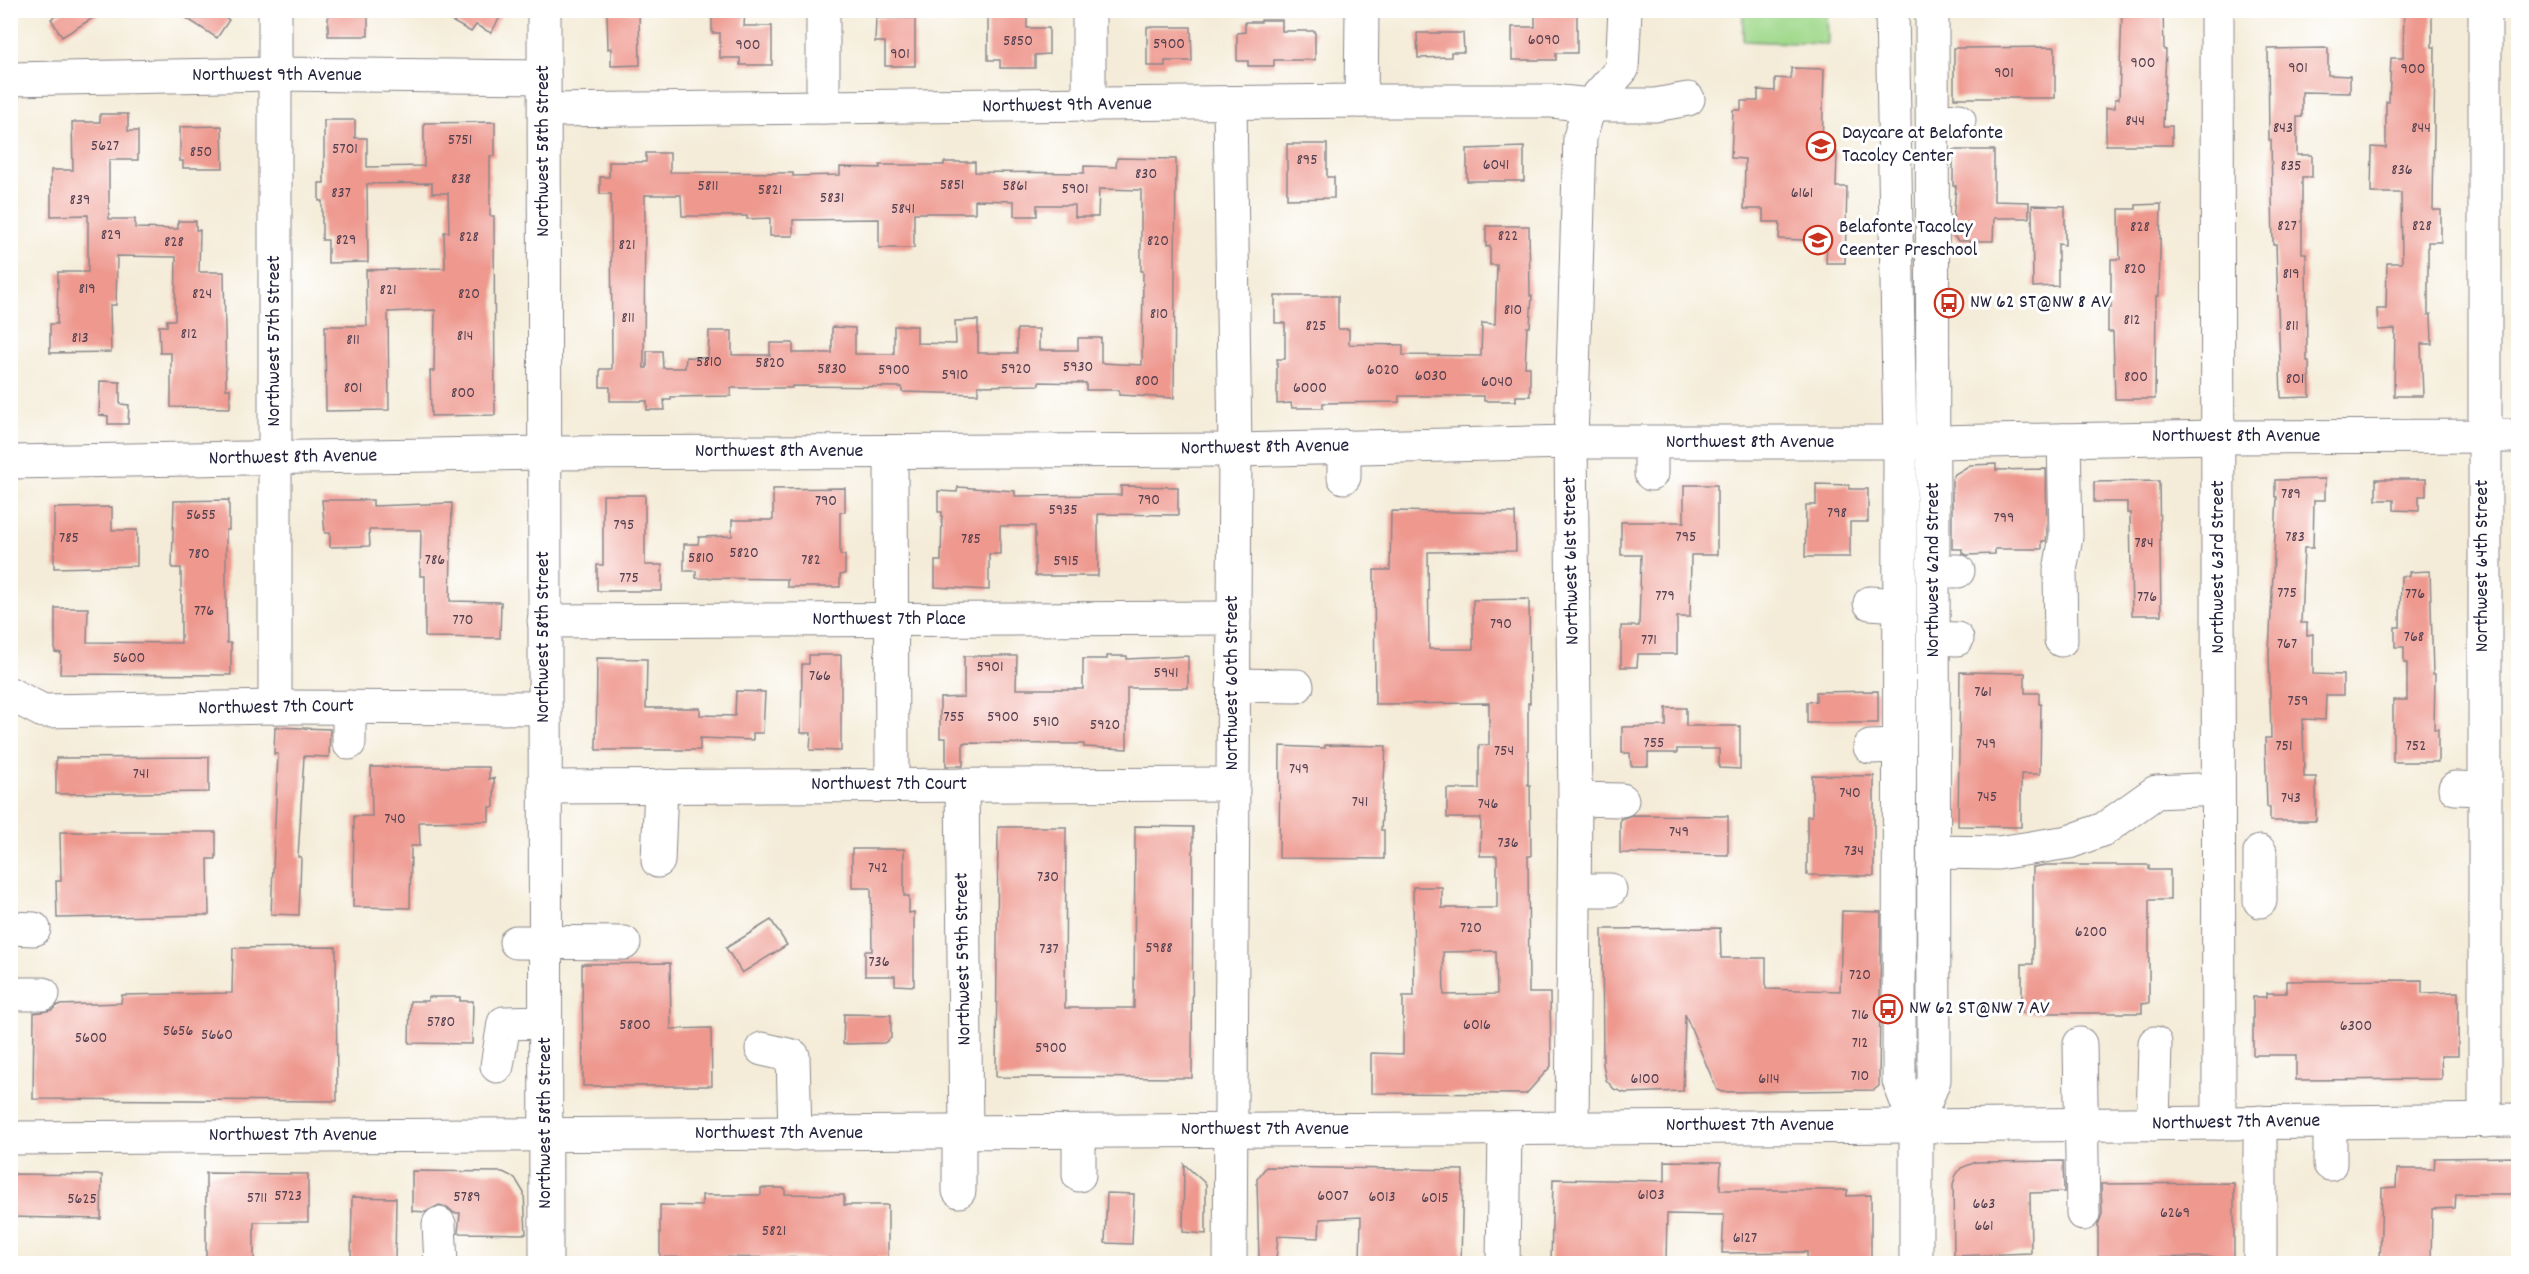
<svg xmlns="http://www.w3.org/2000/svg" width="2529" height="1274" viewBox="0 0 2529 1274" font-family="Dekko,sans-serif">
<rect width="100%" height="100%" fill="#fff"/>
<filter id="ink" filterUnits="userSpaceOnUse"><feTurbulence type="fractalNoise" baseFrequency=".0167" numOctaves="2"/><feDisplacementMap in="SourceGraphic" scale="12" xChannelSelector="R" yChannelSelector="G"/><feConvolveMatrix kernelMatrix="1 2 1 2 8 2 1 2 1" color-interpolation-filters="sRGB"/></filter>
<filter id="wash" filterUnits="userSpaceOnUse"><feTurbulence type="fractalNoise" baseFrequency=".008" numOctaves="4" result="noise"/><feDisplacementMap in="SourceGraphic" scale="24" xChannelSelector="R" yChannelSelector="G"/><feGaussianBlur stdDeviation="1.35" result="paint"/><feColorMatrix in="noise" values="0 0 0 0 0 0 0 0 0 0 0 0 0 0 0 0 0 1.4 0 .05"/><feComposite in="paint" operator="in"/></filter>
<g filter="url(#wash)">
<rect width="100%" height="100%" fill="#f4ecd8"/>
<!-- green -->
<path fill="#a0d98c" stroke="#617e64" stroke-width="1.5" d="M1743,11H1827L1828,44L1743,41Z"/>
<g id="blocks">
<!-- building -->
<g fill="#ee988e" fill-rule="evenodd">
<path d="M65,10H106L62,37L51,19Z"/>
<path d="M174,10H215L229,20L217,38Z"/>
<rect x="328" y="10" width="40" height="26"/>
<path d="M432,10H504L491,33L476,25L471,32Z"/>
<path d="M2122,10H2163L2164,50H2166L2163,126H2172V145H2106V108H2115V99H2119Z"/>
<path d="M2404,10H2432V47H2435L2433,210H2441V242H2428V315L2431,314L2432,344H2421L2423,396H2394L2395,329L2378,330L2377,309H2386L2387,263H2402L2401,193H2371L2372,147L2386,148V102H2389L2391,58H2403Z"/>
<path d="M712,11H745L744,26H772V65H740V58H720V33H712Z"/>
<path d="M1535,11L1577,13V53H1556V60H1512V27H1535Z"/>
<path d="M639,12L640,65L611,66V48L608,49L607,13Z"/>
<path d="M1027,13V28H1049V54L1035,55V68H1000V60H988V14Z"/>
<path d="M876,18H915V66H885V42H875Z"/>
<path d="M1261,20H1282V31H1315V60H1274V66H1248V61H1237V33L1245,32V22H1261Z"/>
<path d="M1147,27H1191L1192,61H1165V66H1147Z"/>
<path d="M1417,33H1463L1464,52H1451V57L1418,58Z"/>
<path d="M2055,47V98H1954V48Z"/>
<path d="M2328,48V75L2350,76V93L2302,92V117H2297V155H2312V177H2302V253H2306L2307,361H2309L2310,397L2281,398L2276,244H2273L2271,140H2269L2268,49Z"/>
<path d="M1791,68L1824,69L1822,152H1837L1836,187H1847L1845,263H1826L1827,241L1779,239L1780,222H1763V209H1744L1745,159L1731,158L1733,110H1741V101H1758V90L1775,91V78L1791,79Z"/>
<path d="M100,114H128V131H138V160H109V219H135V228L178,229V221H196V230H200L199,272H224L226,389H230V408L171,407V353H160L159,326H167V320H175L176,257L117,256L116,305H110L111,352L50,353V324H57L58,272H88V215L51,216V170H73L72,122H100Z"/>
<path d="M324,120H355V138H367V167L424,166V123L495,122V156H490V216H494L495,415L431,416L430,371H434L435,310L388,312L389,410L326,411L325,326H367L366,270L445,268L444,232H449L448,193H432V183L367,184L368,262L328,263V240H322V201H319V183H324Z"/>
<path d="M222,126L223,168H183V161H180V127Z"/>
<path d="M1287,144H1327V177H1334V198L1287,199Z"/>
<path d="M1524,147V181H1467V149Z"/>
<path d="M1953,150H1994V201L2029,202V218H1994L1993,241H1958L1952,234L1956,186H1953Z"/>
<path d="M646,153H670V172L793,173V176L840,175V167L880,168V165H944V162H975V172L1084,173V166L1116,167L1117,158L1176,159L1174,398L1119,395V390H1086V383L1039,382V385L978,386V394L902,392V387L792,386V388H731V396L671,397V400H664L665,410H647V401H610V387H600V369H612L611,194H600V177H609V162H646ZM1099,189L1141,190V271H1143L1142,365L1101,363V338H1078V350H1039V329H1017V353H978V320L955,321L956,344L917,343V326H894V354H855V328L832,327V353H793V343H770V355H732V331H709L708,358L686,357L685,368H663L662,351H647V368H644L645,195H681L682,216H747V219L770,218V236H793V220L879,219V248H914V213H975V200L1014,201V216H1037V205H1075V217H1098Z"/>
<path d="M2161,204L2159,296H2156L2155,399H2115L2113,332H2108V308H2111V259H2120L2119,209H2136V205Z"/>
<path d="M2032,205L2065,206V245L2058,244V286L2033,287Z"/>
<path d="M1486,226H1529L1530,296H1532L1530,327H1527L1525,367H1530V396H1516V401H1484V396H1399V402L1323,403V408H1292L1291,403L1277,404V359H1285V323H1275V296H1338V329H1349V344L1403,345V355L1481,356L1482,323L1495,324L1497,265H1490V246L1486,247Z"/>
<path d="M100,381L120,382V404L129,405L128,424H108V416L99,415Z"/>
<path d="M1996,464V470L2046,469L2047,535L2046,541H2042V549H1995V554L1967,555L1962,553V549H1952V479L1955,474L1970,465Z"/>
<path d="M2325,479V500H2314L2313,548H2304L2301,623H2307V635L2313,634V674L2343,675V695H2326L2325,720L2303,719L2304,777H2316V821H2270V807H2267L2265,738H2271L2269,652L2277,497H2275V480Z"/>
<path d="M2376,479H2426V496H2419V511L2394,510V500H2376Z"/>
<path d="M2159,481L2161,615H2132L2130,513H2127V502H2094V482Z"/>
<path d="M1816,484L1849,485V489H1868V522H1850V557H1805L1806,505H1816Z"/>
<path d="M1684,485H1717V555H1691L1690,617H1677V654H1638L1637,667H1621V626H1639L1641,555H1621V522H1684Z"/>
<path d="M1121,486L1178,487V515L1098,514V576H1035V526H1000V554H989V590L935,587V561H941L942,512H938V491L957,492L958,487L1015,491V496L1121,495Z"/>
<path d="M845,488V512H840V555H845V574L840,575V587H787V579L696,578V571H684V544H698L699,537L732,536V520H773V489Z"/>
<path d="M603,495H645V565H662V591H597V565H603Z"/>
<path d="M229,500V530H226V596L227,643H231V675L60,674L61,653L55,652V608H88L87,642L181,643V568H172L174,501Z"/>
<path d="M322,500H373V506L452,503L450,601L501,602L500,638L425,637V576H420L421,530H369L370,546L330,547V533H325Z"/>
<path d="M112,507V530H137V566L54,568V508Z"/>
<path d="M1391,511L1515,513L1516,551L1428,552L1429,649H1473V600L1529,599L1530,703H1528V785H1530L1531,856H1528L1529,993H1550L1551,1066L1526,1094L1371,1093V1053L1403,1054V996H1414L1413,887H1442V908H1497V856H1480L1481,818H1447V789H1479V745H1489V703L1375,704L1374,570H1390ZM1496,951L1497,994L1444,995L1443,952Z"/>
<path d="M2430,571L2433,674H2435L2434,729H2438V762H2393V700H2407V663H2404V647H2395V627H2400L2401,576H2409V572Z"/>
<path d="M809,655H841V751L810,750L811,733H801L802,664H809Z"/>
<path d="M964,656H1017L1016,689H1083V659H1107V656H1127V659L1188,656V688H1127V749L1084,747V744L963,743V766H946V738H940V698L964,697Z"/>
<path d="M597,658L647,659L646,708H700V715L735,716L736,691L765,692L763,733H753V740L700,738V750H596Z"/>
<path d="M1960,672L2025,673V693H2039V704H2041L2040,774H2021V827L1958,826Z"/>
<path d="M1878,691V723H1807V702L1816,701V692Z"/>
<path d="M1666,708H1686V726H1740V769L1719,768V749H1677V753H1648V766H1631L1630,753H1622V727L1666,726Z"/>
<path d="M275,727L330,729L329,757L304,756L298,857H301L299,915L271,914L278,754H274Z"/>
<path d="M1325,745L1386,746L1381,830H1384V859L1279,858L1280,746L1325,748Z"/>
<path d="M209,757V792L56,794V758Z"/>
<path d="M371,767H489V779L494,778V807H489V821L419,822L420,846H411L410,908L353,907L354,816H372Z"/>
<path d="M1812,775L1874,776V876L1807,875V816H1812Z"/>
<path d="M1632,815L1728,816V855L1620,853V819Z"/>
<path d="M1135,826L1193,827L1192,1078L996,1077L998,827H1066L1065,1008H1134Z"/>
<path d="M60,832H216V859H208L209,915L57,918L56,881H61Z"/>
<path d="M852,849H904V896H909V913L914,912V986L895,985V976H865V951H872L871,888H852Z"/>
<path d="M2046,865H2149V870H2170V900H2149V1003L2142,1004V1013H2022V964H2033V867Z"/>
<path d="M1842,911L1881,912L1879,1086L1874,1090L1722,1092L1717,1090L1685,1014L1683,1091L1625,1093L1614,1089L1606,1080L1603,1064L1602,929L1720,928L1721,958H1766V989L1840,991Z"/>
<path d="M771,920L787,945L742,973L726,948Z"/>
<path d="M336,947L337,1101L33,1099L34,1013L52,1010L58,1005L121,1003L122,995L232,993L233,948Z"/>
<path d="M670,963L671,1029L711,1028L712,1086H583L582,964Z"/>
<path d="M2422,980V993L2458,992V1056H2441L2442,1079L2296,1080V1055H2253V997H2267V993H2286V981Z"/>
<path d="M428,997H460V1001H473L472,1044L409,1043L410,1001H428Z"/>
<path d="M844,1014L891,1015V1038L884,1043L843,1044Z"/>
<path d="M2518,1157V1194H2456L2455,1208L2432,1209L2431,1263H2380L2382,1188L2396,1187L2397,1169H2434L2435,1158Z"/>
<path d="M1665,1161L1721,1162L1720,1190H1848L1846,1196L1871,1195V1263H1807V1252L1722,1253L1724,1215L1667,1214L1666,1263H1551L1553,1179L1665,1181Z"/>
<path d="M2063,1161L2064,1192L2030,1193L2031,1253L1954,1256L1953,1184L1956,1175L1961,1168L1976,1162Z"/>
<path d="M1184,1164L1206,1184V1234L1183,1232Z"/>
<path d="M1266,1167L1463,1170L1461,1263H1360L1361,1217L1320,1219L1319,1238L1278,1236L1276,1260H1259L1257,1179Z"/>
<path d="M412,1171L503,1172L515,1178L524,1193L526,1234L458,1233L460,1213H454L447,1207L439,1205L426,1212L412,1211Z"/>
<path d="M206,1173L308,1174V1222H254V1261L206,1263Z"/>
<path d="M10,1174L102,1175L101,1219L10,1217Z"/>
<path d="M2234,1183V1257L2098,1258V1225L2102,1214L2101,1184Z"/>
<path d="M761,1188H785V1194L844,1195V1205H888V1258L660,1257V1205L702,1206V1195H761Z"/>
<path d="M1107,1193L1134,1194L1132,1244L1105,1243Z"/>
<path d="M352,1197L396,1198L395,1263H351Z"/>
</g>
</g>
</g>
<g filter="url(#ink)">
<use href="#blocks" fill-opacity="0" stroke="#8b878a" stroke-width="1.5"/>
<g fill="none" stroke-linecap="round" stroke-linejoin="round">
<!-- minor casing -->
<g stroke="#8b878a" stroke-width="35">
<g id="minor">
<path d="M544,10L546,1264"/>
<path d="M823,10V107"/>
<path d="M2217,10L2219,1123"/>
<path d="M10,79L275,74L544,77"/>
<path d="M1361,101L1362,10"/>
<path d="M1089,106V10"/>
<path d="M545,110L1361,101H1552L1590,105H1655L1688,99"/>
<path d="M1933,122L1959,120"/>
<path d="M1651,443V474"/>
<path d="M1344,446V477"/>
<path d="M891,452L892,785"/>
<path d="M10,462L543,453L1235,450L1571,442H1934L2219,437L2518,436"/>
<path d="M1934,571H1958"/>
<path d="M1870,603L1899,605"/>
<path d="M544,621L1234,618"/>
<path d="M1934,638L1957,639"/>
<path d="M2061,640L2060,571L2066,536L2064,440"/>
<path d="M1233,685L1297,686"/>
<path d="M10,694L43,711L275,707L545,708"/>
<path d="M275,707V10"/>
<path d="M349,743V707"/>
<path d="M1870,747L1899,746"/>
<path d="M962,785L966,1132"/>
<path d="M545,787L1233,784"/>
<path d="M2455,788L2483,789"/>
<path d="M1575,799L1622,800"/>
<path d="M1934,852L1998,853L2069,842L2104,829L2156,792L2218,789"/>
<path d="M658,861L661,786"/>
<path d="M1574,890H1610"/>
<path d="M2260,901V852"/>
<path d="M10,928L34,929"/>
<path d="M516,942L624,943"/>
<path d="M10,994H43"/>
<path d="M2080,1044L2083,1214"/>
<path d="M762,1049L793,1056L795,1134"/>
<path d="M497,1066L504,1023L545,1022"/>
<path d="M2485,1121V10"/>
<path d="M2260,1122V1264"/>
<path d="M2153,1124L2155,1043"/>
<path d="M1572,1127L1575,799L1571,442L1580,137L1590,105L1622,69L1625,10"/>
<path d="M959,1132V1191"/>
<path d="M2330,1164V1122"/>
<path d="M1079,1175V1132"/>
<path d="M439,1224L441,1264"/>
<path d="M1230,1264L1235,450L1230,103"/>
<path d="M1503,1264L1505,1129"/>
</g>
</g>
<!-- major casing -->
<g stroke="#8b878a" stroke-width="35">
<g id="major">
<path d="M1892,10L1900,442L1899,1081L1916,1126V1264"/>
<path d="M1916,1126L1934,1080L1932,10"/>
<path d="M10,1138L1916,1126L2518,1120"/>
</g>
</g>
<!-- minor -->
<use href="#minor" stroke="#fff" stroke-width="33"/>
<!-- major -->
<use href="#major" stroke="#fff" stroke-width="33"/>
</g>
</g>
<!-- icons -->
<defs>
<g id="school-ring" transform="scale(1.5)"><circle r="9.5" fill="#fff" stroke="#c8321e" stroke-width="1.5"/><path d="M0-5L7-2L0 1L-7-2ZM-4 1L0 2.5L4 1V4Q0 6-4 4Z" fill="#c8321e"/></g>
<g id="bus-ring" transform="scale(1.5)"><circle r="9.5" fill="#fff" stroke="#c8321e" stroke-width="1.5"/><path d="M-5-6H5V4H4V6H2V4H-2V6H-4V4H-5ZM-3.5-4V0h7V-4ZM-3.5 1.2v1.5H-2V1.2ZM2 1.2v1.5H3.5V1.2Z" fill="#c8321e"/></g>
</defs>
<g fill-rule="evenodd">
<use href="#school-ring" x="1821" y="146"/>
<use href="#school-ring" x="1818" y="240"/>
<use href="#bus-ring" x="1949" y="303"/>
<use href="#bus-ring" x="1888" y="1009"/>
</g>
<g text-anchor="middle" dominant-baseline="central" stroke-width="6" stroke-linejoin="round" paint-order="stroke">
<!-- number labels -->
<g font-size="16" fill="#554050">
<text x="1544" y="40">6090</text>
<text x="1018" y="41">5850</text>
<text x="1169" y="44">5900</text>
<text x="748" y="45">900</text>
<text x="900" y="54">901</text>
<text x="2143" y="63">900</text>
<text x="2298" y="68">901</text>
<text x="2413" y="69">900</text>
<text x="2004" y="73">901</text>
<text x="2135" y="121">844</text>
<text x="2283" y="128">843</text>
<text x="2421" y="128">844</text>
<text x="460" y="140">5751</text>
<text x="105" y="146">5627</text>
<text x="345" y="149">5701</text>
<text x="201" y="152">850</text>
<text x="1307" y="160">895</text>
<text x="1496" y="165">6041</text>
<text x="2291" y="166">835</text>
<text x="2402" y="170">836</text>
<text x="1146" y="174">830</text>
<text x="461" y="179">838</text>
<text x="952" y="185">5851</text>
<text x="708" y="186">5811</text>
<text x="1015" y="186">5861</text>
<text x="1075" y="189">5901</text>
<text x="770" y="190">5821</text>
<text x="341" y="193">837</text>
<text x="1802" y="193">6161</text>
<text x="832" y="198">5831</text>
<text x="80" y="200">839</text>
<text x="903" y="209">5841</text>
<text x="2287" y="226">827</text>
<text x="2422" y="226">828</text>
<text x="2140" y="227">828</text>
<text x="111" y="235">829</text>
<text x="1508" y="236">822</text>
<text x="469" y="237">828</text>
<text x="346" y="240">829</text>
<text x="1158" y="241">820</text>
<text x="174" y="242">828</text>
<text x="627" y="245">821</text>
<text x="2135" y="269">820</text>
<text x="2291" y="274">819</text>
<text x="87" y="289">819</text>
<text x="388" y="290">821</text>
<text x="202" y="294">824</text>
<text x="469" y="294">820</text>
<text x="1513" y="310">810</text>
<text x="1159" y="314">810</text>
<text x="628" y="318">811</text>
<text x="2132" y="320">812</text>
<text x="1316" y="326">825</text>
<text x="2292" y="326">811</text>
<text x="189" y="334">812</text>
<text x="465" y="336">814</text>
<text x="80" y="338">813</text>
<text x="353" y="340">811</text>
<text x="709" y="362">5810</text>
<text x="770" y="363">5820</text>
<text x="1078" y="367">5930</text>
<text x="832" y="369">5830</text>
<text x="1016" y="369">5920</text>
<text x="894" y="370">5900</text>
<text x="1383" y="370">6020</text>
<text x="955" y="375">5910</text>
<text x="1431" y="376">6030</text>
<text x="2136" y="377">800</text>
<text x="2295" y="379">801</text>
<text x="1147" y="381">800</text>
<text x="1497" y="382">6040</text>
<text x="353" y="388">801</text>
<text x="1310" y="388">6000</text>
<text x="463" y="393">800</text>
<text x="2291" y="494">789</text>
<text x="1149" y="500">790</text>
<text x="826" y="501">790</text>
<text x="1063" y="510">5935</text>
<text x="1837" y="513">798</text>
<text x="201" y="515">5655</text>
<text x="2004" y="518">799</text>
<text x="624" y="525">795</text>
<text x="1686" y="537">795</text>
<text x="2295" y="537">783</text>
<text x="69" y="538">785</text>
<text x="971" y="539">785</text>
<text x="2144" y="543">784</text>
<text x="744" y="553">5820</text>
<text x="199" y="554">780</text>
<text x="701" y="558">5810</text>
<text x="435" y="560">786</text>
<text x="811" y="560">782</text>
<text x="1066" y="561">5915</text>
<text x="629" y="578">775</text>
<text x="2287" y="593">775</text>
<text x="2415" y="594">776</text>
<text x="1665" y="596">779</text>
<text x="2147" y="597">776</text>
<text x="204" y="611">776</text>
<text x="463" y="620">770</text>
<text x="1501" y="624">790</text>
<text x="2414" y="637">768</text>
<text x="1649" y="640">771</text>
<text x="2287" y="644">767</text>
<text x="129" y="658">5600</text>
<text x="990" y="667">5901</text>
<text x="1166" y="673">5941</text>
<text x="820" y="676">766</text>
<text x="1983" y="692">761</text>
<text x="2298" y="701">759</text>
<text x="954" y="717">755</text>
<text x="1003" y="717">5900</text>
<text x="1046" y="722">5910</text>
<text x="1105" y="725">5920</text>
<text x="1654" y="743">755</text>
<text x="1986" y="744">749</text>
<text x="2284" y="746">751</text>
<text x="2416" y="746">752</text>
<text x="1504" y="751">754</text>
<text x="1299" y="769">749</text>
<text x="141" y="774">741</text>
<text x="1850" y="793">740</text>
<text x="1987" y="797">745</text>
<text x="2291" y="798">743</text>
<text x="1360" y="802">741</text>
<text x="1488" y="804">746</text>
<text x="395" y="819">740</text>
<text x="1679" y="832">749</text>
<text x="1508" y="843">736</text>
<text x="1854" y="851">734</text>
<text x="878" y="868">742</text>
<text x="1048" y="877">730</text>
<text x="1471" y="928">720</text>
<text x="2091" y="932">6200</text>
<text x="1159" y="948">5988</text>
<text x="1049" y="949">737</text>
<text x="879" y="962">736</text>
<text x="1860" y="975">720</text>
<text x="1860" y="1015">716</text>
<text x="441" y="1022">5780</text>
<text x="635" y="1025">5800</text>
<text x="1477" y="1025">6016</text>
<text x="2356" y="1026">6300</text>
<text x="178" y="1031">5656</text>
<text x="217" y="1035">5660</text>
<text x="91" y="1038">5600</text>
<text x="1860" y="1043">712</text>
<text x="1051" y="1048">5900</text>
<text x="1860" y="1076">710</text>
<text x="1645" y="1079">6100</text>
<text x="1769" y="1079">6114</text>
<text x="1651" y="1195">6103</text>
<text x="288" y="1196">5723</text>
<text x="1333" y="1196">6007</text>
<text x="467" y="1197">5789</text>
<text x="1382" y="1197">6013</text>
<text x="257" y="1198">5711</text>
<text x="1435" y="1198">6015</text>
<text x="82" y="1199">5625</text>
<text x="1984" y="1204">663</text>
<text x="2175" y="1213">6269</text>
<text x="1984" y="1226">661</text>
<text x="774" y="1231">5821</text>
<text x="1745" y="1238">6127</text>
</g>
<!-- street labels -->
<g font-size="20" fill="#22223b" stroke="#fff">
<text x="277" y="76">Northwest 9th Avenue</text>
<text transform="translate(1067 106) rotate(-1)">Northwest 9th Avenue</text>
<text transform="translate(544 151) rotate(-90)">Northwest 58th Street</text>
<text transform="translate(275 341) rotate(-90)">Northwest 57th Street</text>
<text x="2236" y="437">Northwest 8th Avenue</text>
<text x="1750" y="443">Northwest 8th Avenue</text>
<text transform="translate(1265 448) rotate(-1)">Northwest 8th Avenue</text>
<text x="779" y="452">Northwest 8th Avenue</text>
<text transform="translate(293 458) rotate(-1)">Northwest 8th Avenue</text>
<text transform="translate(1572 561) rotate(-91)">Northwest 61st Street</text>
<text transform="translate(2483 566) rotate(-90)">Northwest 64th Street</text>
<text transform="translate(2219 567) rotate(-90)">Northwest 63rd Street</text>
<text transform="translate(1934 570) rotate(-90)">Northwest 62nd Street</text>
<text x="889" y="620">Northwest 7th Place</text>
<text transform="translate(544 637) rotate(-90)">Northwest 58th Street</text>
<text transform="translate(1233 683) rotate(-90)">Northwest 60th Street</text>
<text transform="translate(276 708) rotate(-1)">Northwest 7th Court</text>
<text x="889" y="785">Northwest 7th Court</text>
<text transform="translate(964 959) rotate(-91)">Northwest 59th Street</text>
<text transform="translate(546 1123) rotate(-90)">Northwest 58th Street</text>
<text transform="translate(2236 1123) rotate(-1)">Northwest 7th Avenue</text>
<text x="1750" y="1126">Northwest 7th Avenue</text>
<text x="1265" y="1130">Northwest 7th Avenue</text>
<text x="779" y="1134">Northwest 7th Avenue</text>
<text x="293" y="1136">Northwest 7th Avenue</text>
</g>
<!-- poi labels -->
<g font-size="20" fill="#22223b" stroke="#fff" text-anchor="start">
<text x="1842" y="134">Daycare at Belafonte<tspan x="1842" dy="23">Tacolcy Center</tspan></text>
<text x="1839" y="228">Belafonte Tacolcy<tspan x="1839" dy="23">Ceenter Preschool</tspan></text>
<text x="1970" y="303">NW 62 ST@NW 8 AV</text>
<text x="1909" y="1009">NW 62 ST@NW 7 AV</text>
</g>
</g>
<!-- margin -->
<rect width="2529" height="1274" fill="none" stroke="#fff" stroke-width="36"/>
</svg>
